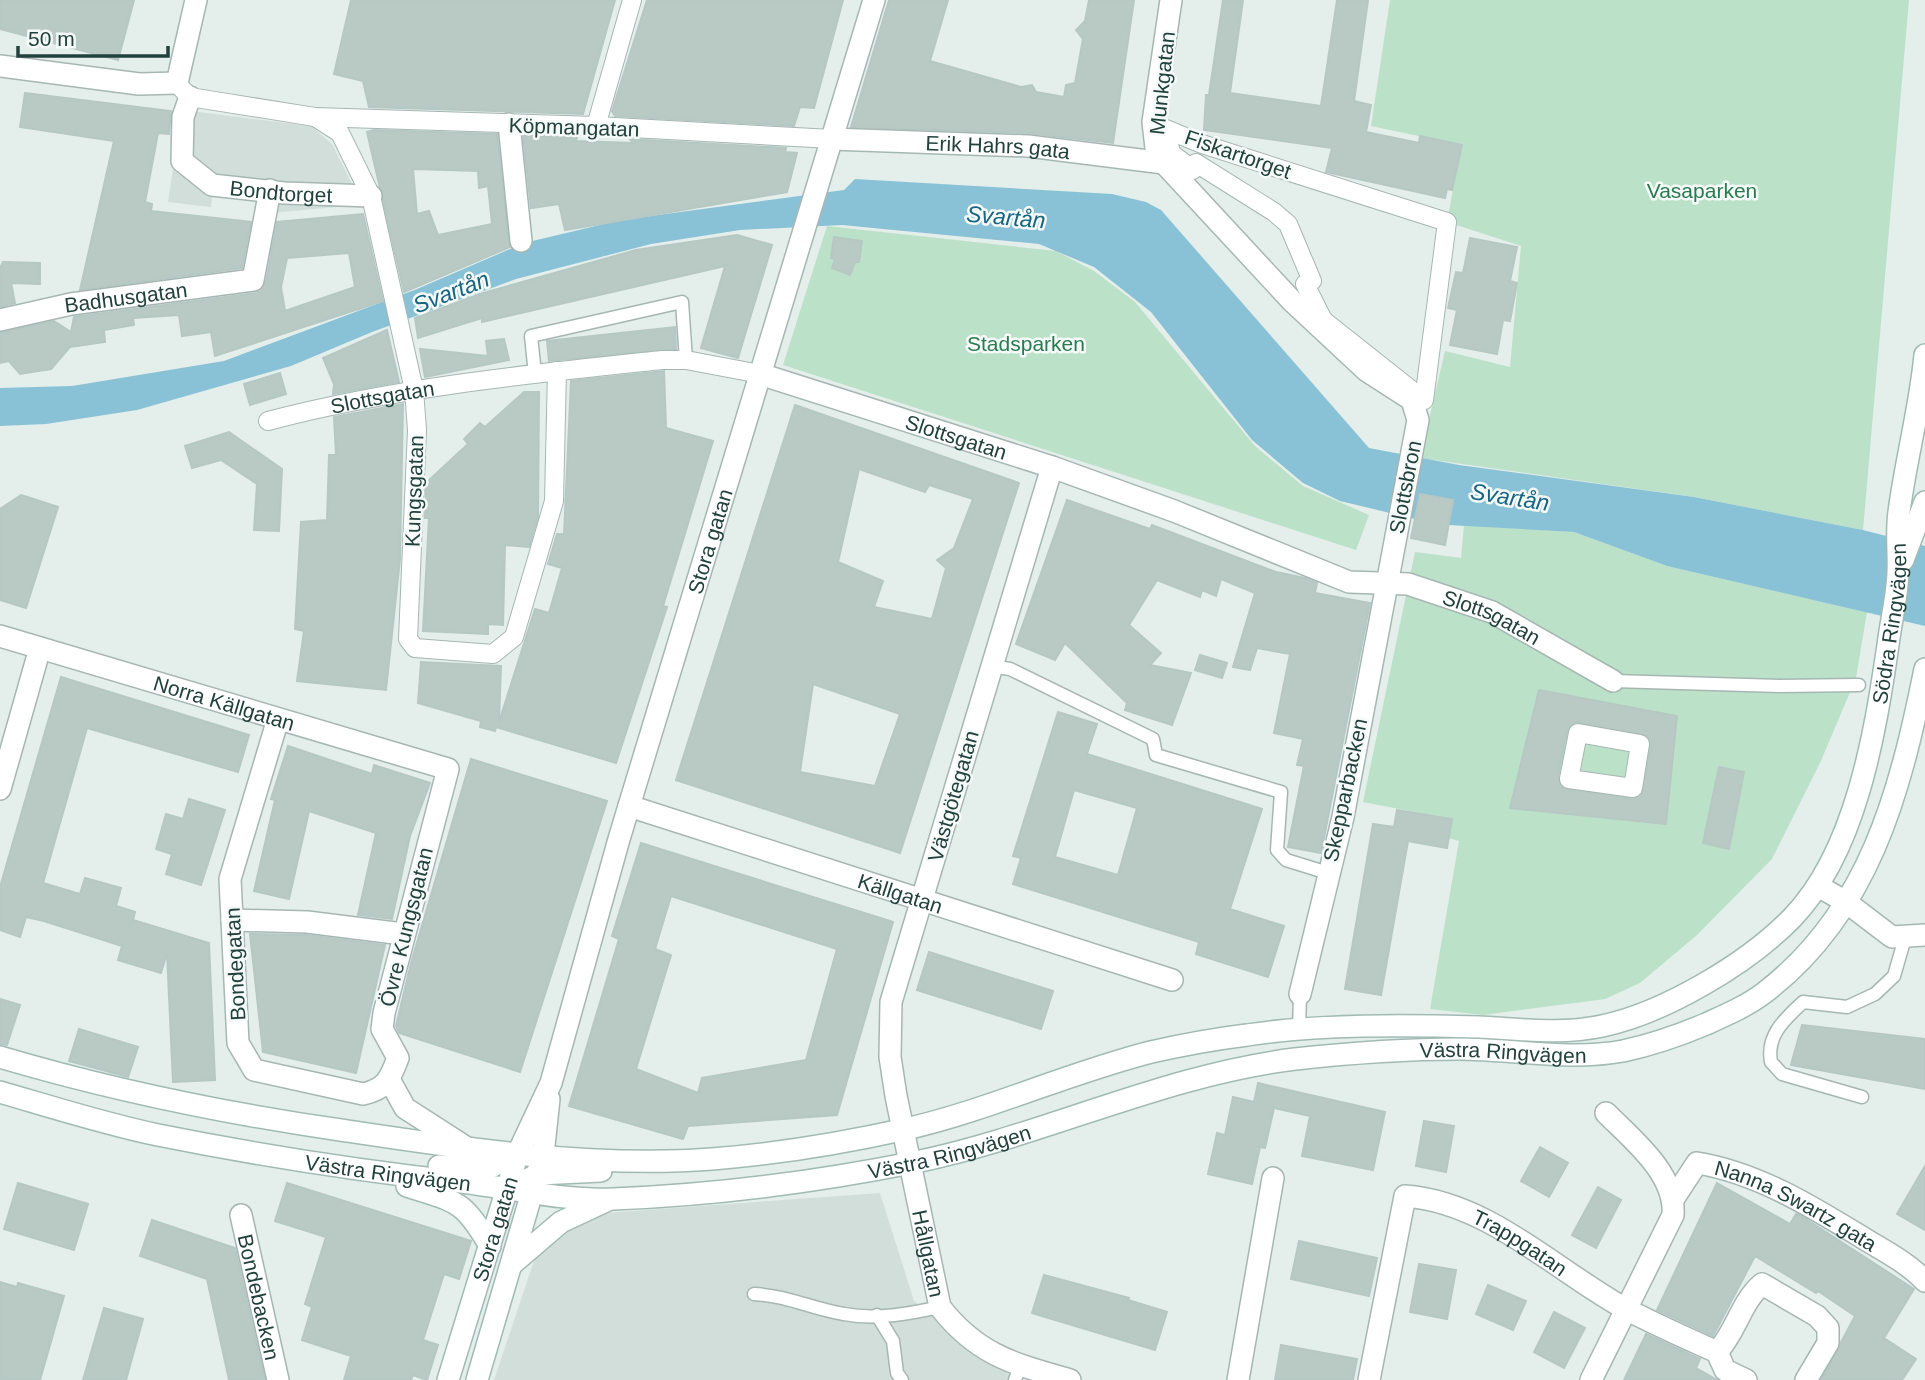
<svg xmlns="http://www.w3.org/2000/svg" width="1925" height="1380" viewBox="0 0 1925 1380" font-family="Helvetica,sans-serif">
<rect width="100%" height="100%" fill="#e4eeeb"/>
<!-- built -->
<g fill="#d2deda">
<path d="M182,110L311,126L332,144L353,186L358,205L271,213L258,194L213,189L211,207L168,202Z"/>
<path d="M880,1193L914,1301L1016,1380H494L535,1258L568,1226L605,1213Z"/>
</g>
<!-- green -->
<g fill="#bce1c9">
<path d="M1390,0H1909L1863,530L1694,497L1420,458L1445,351L1510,367L1521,246L1447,222L1461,145L1371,126Z"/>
<path d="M827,226L1056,251L1094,271L1135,302L1255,446L1303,486L1369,515L1356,550L783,365Z"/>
<path d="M1464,525L1574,532L1667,566L1867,612L1856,678L1820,763L1772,859L1697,935L1640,983L1605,999L1483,1015L1430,1009L1459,841L1448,838L1451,819L1363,802L1415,552L1461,558Z"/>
</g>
<!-- water -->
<path fill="#89c2d6" d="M855,179L1112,194L1146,202L1161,210L1369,448L1459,465L1694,497L1863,530L1925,546V626L1667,566L1574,532L1448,525L1452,500L1420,494L1415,519L1340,501L1303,483L1252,440L1151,312L1094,267L1039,244L842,225L740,230L651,244L516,279L372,332L291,366L137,410L46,424L0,426V388L72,386L224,361L417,289L524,243L621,220L844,190Z"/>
<!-- building -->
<g fill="#b9c9c4" stroke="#b6c8c3" stroke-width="2" fill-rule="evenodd">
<path d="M0,0H134L118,60L0,29Z"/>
<path d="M351,0H615L583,114L369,107L363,81L334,74Z"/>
<path d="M647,0H843L814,108L800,107L794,126L615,116L612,111Z"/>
<path d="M889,0H948L930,61L1021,87L1032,85L1036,92L1064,97L1066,85L1075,83L1083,39L1076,30L1085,21L1089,0H1134L1113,143L1028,133L851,127Z"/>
<path d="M1223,0H1243L1230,93L1321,106L1337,0H1368L1354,101L1371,105L1366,132L1419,143L1420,136L1462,145L1452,190L1447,189L1445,198L1326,172L1332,148L1204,130L1206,95H1209Z"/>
<path d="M25,93L171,111L169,134L158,133L145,202L152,204L151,211L251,222L242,268L80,290L114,141L20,127Z"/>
<path d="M374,130L497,134L510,247L404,292L367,132ZM413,169L478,171L479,188L488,186L492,224L438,235L429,211L417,214Z"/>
<path d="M523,135L577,137L576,141L633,143L630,139L786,148L785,152L797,153L787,192L565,230L559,204L531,208Z"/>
<path d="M363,214L383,301L215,356L211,332L182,336L179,315L133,318L134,325L104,330L105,342L70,347L51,369L20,374L9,361L0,363V333L54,321L71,332L74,317L256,293L266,282L277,222ZM349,253L355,287L285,311L281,287L287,258Z"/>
<path d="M737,235L772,245L738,358L701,348L725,266L482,322V318L418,338L415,318L480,294L636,250Z"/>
<path d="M834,237L862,241L859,262H855L850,275L832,268L835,259L831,258Z"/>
<path d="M1470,238L1517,247L1510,281L1517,283L1510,321L1503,320L1497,354L1450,345L1457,310L1448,308L1456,272L1463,273Z"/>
<path d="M3,262L40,263V284L11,283L15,303L0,307V268Z"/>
<path d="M675,327L676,349L549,361L547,341Z"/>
<path d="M387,330L399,382L333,394L334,384L323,358Z"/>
<path d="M504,339L509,360L425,377L420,349L488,356L486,341Z"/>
<path d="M664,371L666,428L713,441L663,606L667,607L616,763L496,727L495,731L480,727L481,721L418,703L421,662L501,666L499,722L535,609L549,613L562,568L548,564L557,534H564L571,381Z"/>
<path d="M280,373L286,394L250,405L244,384Z"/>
<path d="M524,392H539L538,517L529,547L505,545L503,625L488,624V634L423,631L429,518H425L426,483L468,444L464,439L480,423L485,427Z"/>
<path d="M403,404L400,559L386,690L297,681L304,631L295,629L301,522L327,520L329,455H336L334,417Z"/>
<path d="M795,405L1019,483L900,853L676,780ZM859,469L925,492L929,485L973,499L954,548L937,560L946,568L932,619L874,607L883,581L838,562ZM813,684L900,714L875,786L800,772Z"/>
<path d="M229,432L282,469L279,531L254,530L257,484L221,460L192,468L185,446Z"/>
<path d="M1420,494L1453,500L1445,545L1411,538Z"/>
<path d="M21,495L58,507L26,608L0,600V509Z"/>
<path d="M1067,500L1150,529L1152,525L1276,572L1305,578L1317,583L1315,593L1370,603L1321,853L1288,847L1304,766L1297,765L1303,739L1274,733L1290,654L1257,648L1250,670L1233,667L1255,593L1221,579L1216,596L1202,590L1200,597L1157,580L1129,625L1161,653L1150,665L1191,673L1172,725L1125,710L1127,703L1065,643L1055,660L1016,644Z"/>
<path d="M1200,655L1227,663L1222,678L1195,670Z"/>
<path d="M61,677L249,735L238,772L87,728L43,883L80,894L85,878L121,888L116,906L135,912L133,920L209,943L215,1080L173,1082L167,953L161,973L118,960L122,946L44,921L26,917L20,937L0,930V887Z"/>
<path d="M1539,690L1677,716L1666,824L1510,808ZM1575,722L1648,736L1651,746L1641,796L1631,799L1561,787L1558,777L1567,731Z"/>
<path d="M1058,712L1097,724L1087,754L1262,809L1230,909L1284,926L1268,977L1196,954L1199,942L1013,884L1021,858L1013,856ZM1074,790L1137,808L1118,875L1055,857Z"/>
<path d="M288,746L372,774L374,765L430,783L410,836L392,919L358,915L376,833L309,811L289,899L254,891L275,800L271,799Z"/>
<path d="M471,759L607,801L520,1072L399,1033L396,1026L411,963Z"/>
<path d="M1719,767L1744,772L1729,849L1703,843Z"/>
<path d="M189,799L225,810L201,885L166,874L172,854L156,849L166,814L183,819Z"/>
<path d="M1397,810L1452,819L1447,848L1408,841L1381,995L1345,989L1373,824L1394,827Z"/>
<path d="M641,843L893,922L837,1115L688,1126L683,1139L569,1106L619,939L612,936ZM671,896L837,949L806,1060L702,1078L698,1093L636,1069L671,955L655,949Z"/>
<path d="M250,934L306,935L385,945L356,1073L263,1052Z"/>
<path d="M929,952L1053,991L1041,1029L917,990Z"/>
<path d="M0,999L20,1005L7,1045L0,1044Z"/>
<path d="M1802,1025L1925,1039V1089L1791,1065Z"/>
<path d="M79,1029L138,1047L128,1077L69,1061Z"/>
<path d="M1258,1083L1385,1112L1373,1170L1302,1156L1310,1116L1274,1108L1265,1148L1260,1147L1252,1184L1208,1174L1217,1133L1225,1135L1233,1097L1254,1102Z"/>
<path d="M1424,1121L1454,1126L1446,1172L1416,1166Z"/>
<path d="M1540,1147L1568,1163L1549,1197L1521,1181Z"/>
<path d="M1925,1166V1230L1897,1214Z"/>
<path d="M18,1183L88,1204L74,1250L4,1229Z"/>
<path d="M287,1183L471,1241L459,1279L444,1274L423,1340L438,1345L427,1380L413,1375L411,1380H344L351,1356L302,1340L312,1307L305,1304L326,1237L275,1221Z"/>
<path d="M1717,1183L1790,1224L1796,1214L1801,1216L1914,1289L1884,1338L1916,1359L1902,1380H1821L1855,1316L1818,1291L1816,1293L1755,1256L1713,1336L1657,1310Z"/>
<path d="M1598,1187L1621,1200L1596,1248L1572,1235Z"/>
<path d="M152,1220L235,1248L265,1380H229L207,1279L140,1256Z"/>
<path d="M1299,1241L1377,1258L1369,1296L1291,1279Z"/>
<path d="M1419,1264L1456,1270L1447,1319L1410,1312Z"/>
<path d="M1044,1275L1129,1298L1128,1300L1167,1312L1155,1350L1032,1313Z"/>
<path d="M0,1282L17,1287L18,1283L64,1296L40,1380H0Z"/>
<path d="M1488,1285L1526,1301L1513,1330L1476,1314Z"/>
<path d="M104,1308L143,1319L126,1380H83Z"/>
<path d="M1554,1312L1585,1328L1564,1368L1534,1352Z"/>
<path d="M1646,1334L1700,1359L1696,1368L1717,1380H1624Z"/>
<path d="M1281,1345L1357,1359L1353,1380H1275Z"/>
</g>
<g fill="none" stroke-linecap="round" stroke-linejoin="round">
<!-- service casing -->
<g stroke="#a6b7b3" stroke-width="15">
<g id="service">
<path d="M535,374L531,336L682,302L686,360"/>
<path d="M991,666L1010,669L1153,739L1156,755L1281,792L1277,850L1286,860L1328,873"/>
<path d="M1613,681L1780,686L1859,685"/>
<path d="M1299,1031L1300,994"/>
<path d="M1862,1097L1782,1074L1771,1062C1766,1035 1785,1019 1803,1002L1847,1007L1875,994L1894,976L1905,938"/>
<path d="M754,1294C789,1296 812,1309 844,1314C876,1320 908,1314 940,1307"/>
<path d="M877,1315L893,1341L897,1373L902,1380"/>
<path d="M1015,1380L1020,1366"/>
</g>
</g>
<!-- pedestrian casing -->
<g stroke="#a6b7b3" stroke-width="20">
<g id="pedestrian">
<path d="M180,87L190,97L315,117L596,126L832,139"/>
<path d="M315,117L340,133L371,196L414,390L417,430L408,639L415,648L493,654L514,637L554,501L557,371"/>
<path d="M596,126L632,0"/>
<path d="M1166,129L1202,144L1447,222L1424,400L1323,320L1305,284L1312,281L1288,224L1274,212L1196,163L1193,170L1171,153Z"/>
<path id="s1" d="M268,421C397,387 530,374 662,360H686L760,374"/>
<path d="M1578,733L1640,744L1633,788L1569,779Z"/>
</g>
</g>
<!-- minor casing -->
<g stroke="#a6b7b3" stroke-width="24">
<g id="minor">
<path d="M1171,0L1153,122L1156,148L1164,163L1292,301L1367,371L1412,400L1418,420L1343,817L1300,994"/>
<path d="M0,66L139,84L177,83L196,0"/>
<path id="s2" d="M190,97L183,117L182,161L212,185L284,193L371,196"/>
<path d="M509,124L521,241"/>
<path id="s3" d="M832,139L1028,146L1164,163"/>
<path id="s4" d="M0,320L71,304L253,280L270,190"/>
<path id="s5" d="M760,374L1052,467L1174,511L1349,582L1408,584L1492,612L1613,681"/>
<path id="s6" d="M1052,467L891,1002L890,1057L896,1096L940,1307C977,1355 1014,1364 1070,1380"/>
<path id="s7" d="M0,636L448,769L384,1013L382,1029L398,1058C390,1079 386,1089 363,1094L254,1070L238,1043L230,879L278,719"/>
<path d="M0,789L40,648"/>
<path id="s8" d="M629,806L1172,980"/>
<path d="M1818,886L1846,902L1892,937L1925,935"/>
<path d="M232,920L307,922L403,934"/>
<path d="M390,1081L405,1108L464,1146"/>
<path id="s9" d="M518,1153L551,1083L619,839L874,0"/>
<path d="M543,1155L549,1099"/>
<path id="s10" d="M1674,1198L1697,1163C1759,1173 1816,1209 1868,1241C1888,1253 1909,1264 1925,1281"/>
<path id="s11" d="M241,1215L278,1380"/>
<path d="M1717,1352C1736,1332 1741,1302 1762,1284L1817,1316L1828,1328V1343L1806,1380"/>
<path d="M1238,1380L1273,1178"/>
<path id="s12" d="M1369,1380L1405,1196C1488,1202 1555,1270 1624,1308C1654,1324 1686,1338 1717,1352L1725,1370L1746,1380"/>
<path d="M1591,1380L1673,1215C1676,1174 1633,1140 1606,1113"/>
</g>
</g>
<!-- secondary casing -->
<g stroke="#a1bbb4" stroke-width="24">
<g id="secondary">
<path d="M1903,560L1925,502"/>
<path id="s13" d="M0,1057C115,1091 228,1114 347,1131C466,1149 591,1168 712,1159C776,1154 843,1143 906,1129C989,1110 1068,1073 1151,1052C1182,1045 1215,1039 1247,1035C1319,1024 1407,1025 1479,1027C1519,1029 1562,1035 1602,1026C1664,1013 1747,964 1792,918C1856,852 1875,734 1888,645C1891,621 1897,597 1898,573C1899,552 1896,532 1899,512C1906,459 1920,408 1925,355"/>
<path id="s14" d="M0,1092C52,1107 105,1124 158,1135C258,1155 360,1171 461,1182C511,1188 562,1201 613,1199C715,1195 816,1182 916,1162C1045,1135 1164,1075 1295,1059C1350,1053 1404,1049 1459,1049C1513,1049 1569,1061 1623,1051C1651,1045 1680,1035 1706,1024C1726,1015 1747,1006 1764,993C1869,913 1900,793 1925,669"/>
<path d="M439,1166L491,1167L518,1153"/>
<path d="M529,1179L539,1174L601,1171"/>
<path d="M407,1186C456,1202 463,1199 490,1246"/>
<path d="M512,1264L561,1222L606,1201"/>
<path id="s15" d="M448,1380L518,1153"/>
<path d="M477,1380L543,1155"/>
</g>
</g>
<!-- service -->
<use href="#service" stroke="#fff" stroke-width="12"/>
<!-- pedestrian -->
<use href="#pedestrian" stroke="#fff" stroke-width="18"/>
<!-- minor -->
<use href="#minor" stroke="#fff" stroke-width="21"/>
<!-- secondary -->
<use href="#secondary" stroke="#fff" stroke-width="21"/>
</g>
<g text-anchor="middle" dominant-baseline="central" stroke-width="5" stroke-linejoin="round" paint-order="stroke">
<!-- street labels -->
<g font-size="21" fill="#22413c" stroke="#f5faf8">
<text transform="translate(1162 83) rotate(-84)">Munkgatan</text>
<text transform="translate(574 127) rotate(2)">Köpmangatan</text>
<text stroke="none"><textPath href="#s3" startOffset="166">Erik Hahrs gata</textPath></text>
<text transform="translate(1238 154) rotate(19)">Fiskartorget</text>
<text stroke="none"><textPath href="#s2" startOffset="173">Bondtorget</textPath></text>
<text stroke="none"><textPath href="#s4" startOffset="128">Badhusgatan</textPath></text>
<text stroke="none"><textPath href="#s1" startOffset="117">Slottsgatan</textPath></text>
<text stroke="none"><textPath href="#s5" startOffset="206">Slottsgatan</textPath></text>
<text transform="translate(1405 487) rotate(-79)">Slottsbron</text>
<text transform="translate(414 491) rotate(-88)">Kungsgatan</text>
<text stroke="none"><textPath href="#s9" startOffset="642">Stora gatan</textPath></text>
<text stroke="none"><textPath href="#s5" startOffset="774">Slottsgatan</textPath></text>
<text stroke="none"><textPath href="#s13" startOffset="2165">Södra Ringvägen</textPath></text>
<text stroke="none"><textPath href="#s7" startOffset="234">Norra Källgatan</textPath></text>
<text transform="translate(1345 790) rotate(-78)">Skepparbacken</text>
<text transform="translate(953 796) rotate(-74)">Västgötegatan</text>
<text stroke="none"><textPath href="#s8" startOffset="285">Källgatan</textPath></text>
<text transform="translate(406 927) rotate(-76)">Övre Kungsgatan</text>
<text transform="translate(235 964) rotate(-93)">Bondegatan</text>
<text stroke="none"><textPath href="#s14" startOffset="1531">Västra Ringvägen</textPath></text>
<text stroke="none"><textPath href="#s14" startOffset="964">Västra Ringvägen</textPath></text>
<text stroke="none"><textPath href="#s14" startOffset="397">Västra Ringvägen</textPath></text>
<text stroke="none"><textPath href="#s10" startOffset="150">Nanna Swartz gata</textPath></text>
<text stroke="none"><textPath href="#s15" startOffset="158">Stora gatan</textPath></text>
<text stroke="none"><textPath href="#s12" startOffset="313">Trappgatan</textPath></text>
<text stroke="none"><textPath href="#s6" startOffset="814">Hållgatan</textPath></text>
<text stroke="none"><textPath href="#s11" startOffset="84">Bondebacken</textPath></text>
</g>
<!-- park labels -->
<g font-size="21" fill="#297b51" stroke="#f5faf8">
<text x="1702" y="190">Vasaparken</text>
<text x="1026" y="343">Stadsparken</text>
</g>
<!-- water labels -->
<g font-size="23" font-style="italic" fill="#176582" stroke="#f5faf8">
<text transform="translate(1006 217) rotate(5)">Svartån</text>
<text transform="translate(451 292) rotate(-21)">Svartån</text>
<text transform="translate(1510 497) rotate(9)">Svartån</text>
</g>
</g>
<!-- scale -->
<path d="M18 46v10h150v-10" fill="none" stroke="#22413c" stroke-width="3.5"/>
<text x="28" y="46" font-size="21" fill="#22413c" stroke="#f5faf8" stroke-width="5" paint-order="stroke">50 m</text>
</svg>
